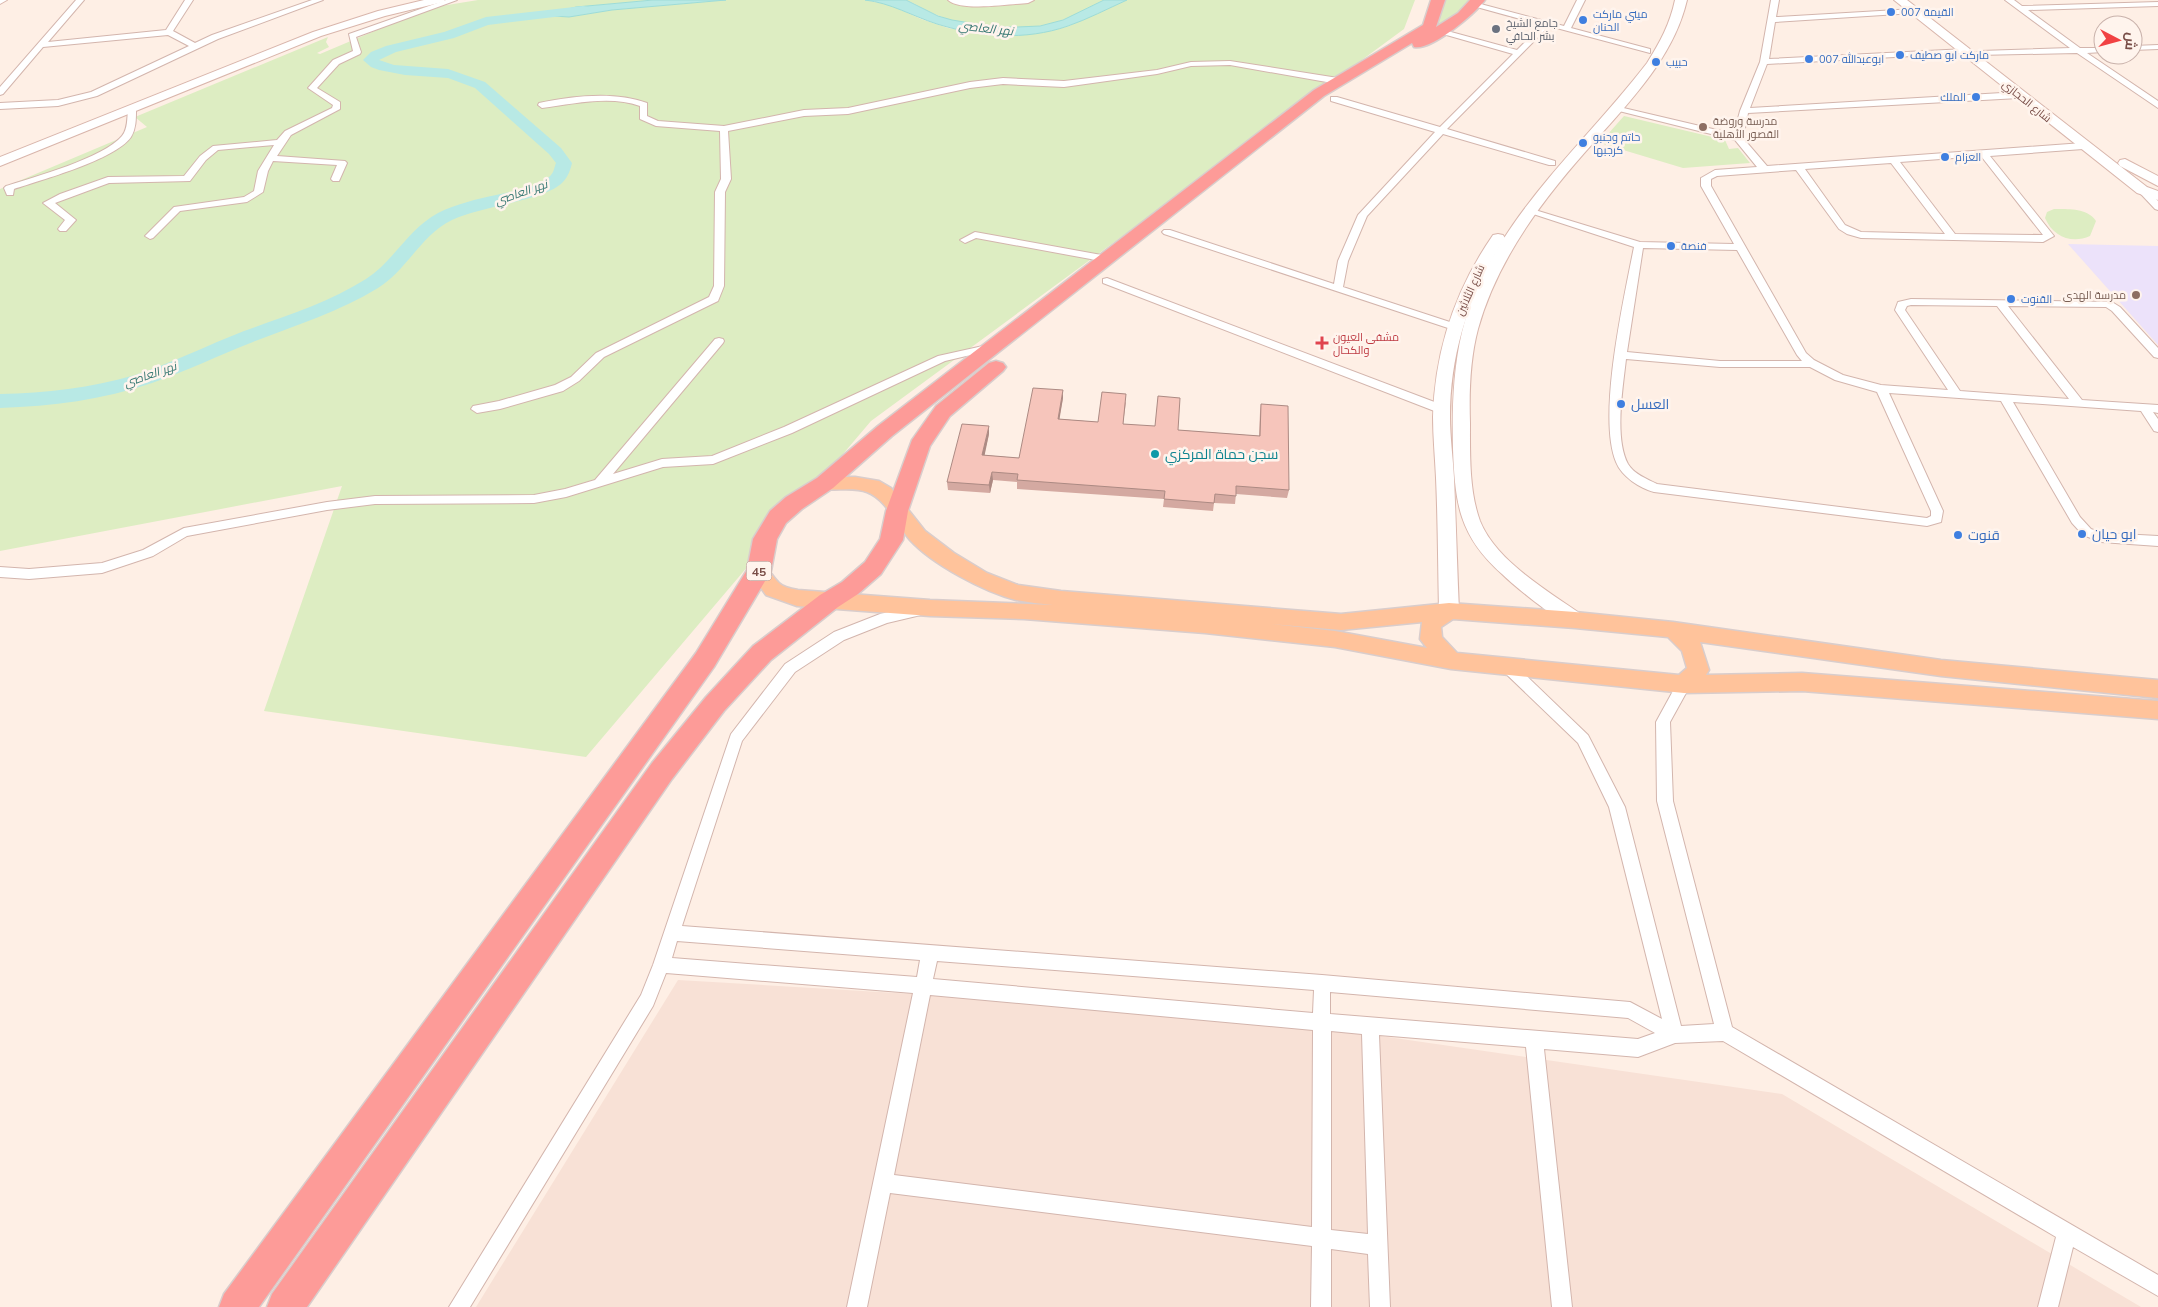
<svg xmlns="http://www.w3.org/2000/svg" width="2158" height="1307" viewBox="0 0 2158 1307" font-family="Mulish,Cairo,sans-serif">
<rect width="100%" height="100%" fill="#feefe5"/>
<!-- residential -->
<path fill="#f8e1d6" d="M678,980L1215,1012L1782,1094L2141,1307H476Z"/>
<!-- education -->
<path fill="#ece2fa" d="M2068,244L2158,246V345Z"/>
<!-- green -->
<g fill="#ddedc2">
<path d="M478,0H653L576,7L550,14L553,16L569,17L612,10L726,0H865L890,5L921,19L948,28L997,35L1055,30L1069,26L1127,0H1415L1404,29L871,421L586,757L264,711L342,486L0,551V189L147,127L135,117L328,37L326,42L329,47L317,53L320,54L429,8Z"/>
<path d="M906,0H1104C1091,6 1077,15 1062,20C1025,33 974,30 937,15C926,11 917,4 906,0Z"/>
<path d="M1444,0H1469L1464,8L1439,27L1436,26Z"/>
<path d="M1624,116L1725,140L1729,149L1738,148L1750,163L1683,168L1600,143Z"/>
<path d="M2054,209C2068,209 2088,208 2096,221L2090,236C2072,244 2053,237 2045,218L2047,212Z"/>
</g>
<!-- water -->
<g fill="#b8e9e5" stroke="#9ddcd7">
<path d="M653,0H726L612,10L569,17L553,16L549,14L576,7Z"/>
<path d="M865,0H906L938,16L952,20L995,27H1017L1040,26L1063,20L1104,0H1127C1107,9 1088,19 1068,26C1025,41 979,37 937,24C912,16 891,3 865,0Z"/>
</g>
<g fill="none" stroke-linecap="round" stroke-linejoin="round">
<!-- river -->
<path fill="#b8e9e5" fill-rule="evenodd" d="M583,6L588,7L590,10L588,13L488,25L454,38L396,52L379,60L394,65L448,69L485,82L561,148L572,163C570,171 568,177 562,183C543,201 481,206 452,220C421,235 407,270 378,288C339,312 296,325 253,342C219,355 187,371 152,383C103,400 52,406 0,408V394C46,393 91,388 135,375C172,363 208,345 244,331C285,316 328,303 366,279C394,261 408,229 438,213C456,204 477,199 496,195C513,191 535,189 549,177C554,173 554,168 556,163L549,154L475,88L448,78L405,75L379,70L371,67L363,60L371,52L386,46L444,32L486,17Z"/>
<!-- street casing -->
<g stroke="#d3b5ad" stroke-width="2">
<g id="street">
<path d="M76,0H84L48,42L166,30L185,0H193L173,31L195,43L212,35L312,0H323L218,39L97,96L58,106L0,109V103L58,100L91,92L189,46L168,35L43,47L3,94L0,95V87Z"/>
<path d="M446,0H457L356,37L361,52L360,54L339,64L317,88L340,102V109L291,135L277,156L345,161L347,163L339,181H333L331,179L337,165L273,161L268,171L263,192L247,202L180,211L153,238L150,239L145,236L174,207L244,197L254,191L258,171L274,145L218,150L206,160L190,181L109,183L55,203L76,220L66,231H60L58,229L65,220L43,203L60,194L108,177L184,176L200,156L213,146L277,140L285,131L332,108L333,105L308,88L333,60L353,51L349,34Z"/>
<path d="M1577,0H1585L1571,28L1650,49V53L1549,26L1447,129L1555,161V165H1549L1443,134L1367,216L1348,261L1343,287L1459,325L1460,327L1459,329H1451L1164,234L1162,232L1164,230H1170L1334,284L1338,261L1358,215L1435,132L1331,101V97H1337L1440,127L1513,54L1429,30V26L1517,50L1542,25L1473,6V2L1564,26Z"/>
<path d="M1771,0H1779L1776,17L1914,9L1918,11L1914,13L1775,22L1769,59L1966,49L1970,51L1966,53L1767,64L1750,108L2019,92L2023,95L2019,98L1748,113L1743,138L1767,166L2083,143L2087,146L2083,149L1990,156L2054,236L2043,242L1861,238L1847,234L1839,229L1796,170L1717,176L1711,179V186L1806,353L1814,360L1843,375L1881,385L1948,390L1895,310L1898,302L1911,299L2112,302L2120,307L2158,348V358L2154,357L2112,311L2106,307L2008,306L2082,400L2158,405V413L2153,412L2158,419V432L2154,431L2141,411L2013,402L2080,517L2091,529L2102,533L2158,536V546L2101,542L2083,535L2072,523L2001,401L1889,393L1943,511L1941,522L1927,526L1654,492C1640,488 1622,477 1616,462C1597,416 1624,298 1634,247L1527,212L1532,209L1535,210L1640,242L1734,244L1701,186V178L1715,170L1757,167L1735,140L1611,109L1615,106L1734,134L1740,111L1760,62ZM1981,156L2043,235L1955,234L1900,162ZM1891,163L1945,234L1861,232L1845,225L1805,169ZM1643,248L1737,250L1797,355L1802,361H1720L1627,352ZM1911,305L1997,306L2069,399L1960,391L1905,310L1907,306ZM1626,359L1720,367H1810L1835,380L1877,392L1931,511V516L1927,518L1657,484C1647,479 1634,474 1628,464C1614,438 1623,387 1626,359Z"/>
<path d="M2005,0H2014L2022,6L2158,2V6L2028,10L2080,48H2103V52L2087,53L2158,101V108L2077,53L1977,55L1976,53L1980,51L2070,48Z"/>
<path d="M2158,45V49L2133,50V46Z"/>
<path d="M1230,61L1338,78L1342,81L1338,84L1230,65L1191,66L1157,74L1064,87L1003,84L970,88L848,114L804,116L728,131L731,179L725,192L724,286L718,301L604,357L579,381L563,391L500,409L477,413L471,409L473,406L499,401L555,385L571,377L596,353L709,297L714,286L715,192L721,179L720,131L656,126L640,119V106C610,95 573,104 542,108L538,105L539,103C572,96 615,91 647,103V116L658,121L724,126L804,110L848,108L970,82L1003,78L1064,81L1157,70L1191,62Z"/>
<path d="M132,107L136,110C136,119 136,129 131,137C115,160 41,180 14,189L13,195H7L4,188L6,186C34,177 104,158 122,136C128,129 127,118 128,110Z"/>
<path d="M2142,187L2145,188L2158,201V210L2155,209L2139,192V188Z"/>
<path d="M975,232L1107,256L1112,259L1107,262L976,238L965,243L960,240Z"/>
<path d="M1107,278L1445,406L1447,409L1441,413L1437,412L1103,283V279Z"/>
<path d="M719,338L723,339L724,341L723,343L613,474L662,459L712,456L784,427L938,356L992,344L997,347L996,349L945,361L792,433L713,464L663,467L566,497L534,503L375,504L327,510L187,536L153,556L102,573L29,579L0,577V567L29,569L102,563L143,550L184,528L327,502L375,496L534,495L565,489L595,480L715,339Z"/>
<path d="M920,605L925,606L927,610L925,614L887,623L844,640L795,672L742,741L682,926L1322,975L1630,1002L1662,1019L1609,807L1578,743L1503,671L1501,667L1503,663L1508,662L1513,663L1588,735L1625,807L1681,1026L1714,1024L1657,801L1656,722L1679,680L1684,678L1689,680L1691,684L1670,722L1673,801L1732,1027L2158,1275V1296L2073,1247L2058,1307H2038L2056,1237L1723,1041L1675,1043L1638,1057L1544,1049L1572,1307H1552L1526,1047L1379,1035L1390,1307H1370L1368,1254L1331,1249V1307H1311L1312,1246L890,1193L867,1307H847L913,993L666,973L653,1006L470,1307H449L641,995L653,965L731,734L785,664L834,632L880,614ZM677,941L920,960L917,977L672,958ZM937,961L1314,990L1313,1013L933,979ZM1330,992L1628,1018L1655,1033L1638,1039L1330,1014ZM930,995L1313,1030L1312,1227L894,1175ZM1331,1031L1362,1034L1368,1234L1331,1230Z"/>
</g>
</g>
<!-- secondary casing -->
<g stroke="#d9b6ac" stroke-width="2">
<g id="secondary">
<path d="M0,0H7L0,4Z"/>
<path d="M424,0H445L443,2L385,16L321,36L0,166V157L313,32L378,11Z"/>
<path d="M948,0H1034L1028,3C1011,4 961,12 948,0Z"/>
<path d="M1675,0H1687C1674,56 1632,99 1595,141C1546,195 1498,257 1478,329C1470,359 1469,392 1470,423C1470,454 1469,491 1480,521C1496,561 1548,591 1582,615L1585,620L1582,625C1581,625 1575,627 1575,627C1564,627 1512,584 1502,574C1459,536 1455,503 1453,449C1452,410 1453,370 1462,332C1489,223 1582,148 1647,63C1660,42 1670,24 1675,0Z"/>
<path d="M1894,0H1907L2147,187L2158,191V200L2137,193Z"/>
<path d="M2125,159L2158,176V186L2120,166L2118,163L2120,160Z"/>
<path d="M1498,234L1503,235L1505,238C1470,293 1450,351 1450,417C1450,437 1453,458 1454,478C1456,522 1457,567 1459,611L1456,616L1449,618L1442,616L1439,611C1438,567 1438,522 1436,478C1435,457 1433,437 1433,417C1435,350 1455,290 1493,235Z"/>
</g>
</g>
<!-- primary casing -->
<g stroke="#d9cdcc" stroke-width="3">
<path id="primary" d="M825,477H855L879,481L891,488L925,531L954,553L987,573L1018,585L1061,591L1341,614L1449,603L1575,612L1673,622L1941,660L2158,680V698L1941,676L1700,642L1709,670L1706,675L1802,673L2158,701V719L1802,691L1684,693L1451,669L1335,647L1205,633L1024,619L930,616L797,606L766,595L749,571L752,566C768,561 769,574 779,583C783,587 792,589 798,590L930,600L1053,605C1041,604 1028,602 1016,600C984,592 932,564 910,540C897,525 886,499 867,492C852,486 834,492 818,488L816,483L818,478ZM1453,619L1575,628L1668,637L1682,651L1687,668L1679,675L1457,653L1442,637L1441,627ZM1422,622L1420,639L1427,648L1335,631L1271,624L1341,630Z"/>
</g>
<!-- highway casing -->
<g stroke="#d9cdcc" stroke-width="3">
<g id="highway">
<path d="M1431,0H1445L1436,27L1458,13L1470,0H1485C1475,14 1431,51 1414,47L1412,43L1324,96L892,436L833,488L802,509L786,523L777,539L771,571L714,667L259,1307H219L224,1294L696,653L747,570L753,539L770,511L786,497L817,478L878,426L1314,90L1423,25Z"/>
<path d="M996,361L1003,363L1006,367L1003,371L950,416L930,446L908,511L903,540L881,574L858,594L838,607L771,660L724,711L672,779L307,1307H267L272,1294L652,763L706,697L753,646L820,595L842,582L865,562L880,539L886,511L912,440L936,406L989,363Z"/>
</g>
</g>
<!-- street -->
<use href="#street" fill="#fff" fill-rule="evenodd"/>
<!-- secondary -->
<use href="#secondary" fill="#fff" fill-rule="evenodd"/>
<!-- primary -->
<use href="#primary" fill="#ffc39b" fill-rule="evenodd"/>
<!-- highway -->
<use href="#highway" fill="#fd9b98" fill-rule="evenodd"/>
</g>
<!-- wall -->
<path fill="#d4a9a1" d="M1063,398L1059,419L1098,422L1126,402L1123,424L1178,430L1259,436L1260,412L1261,404L1289,490L1287,498L1236,494L1235,504L1214,503L1213,511L1163,507L1164,499L1017,489V482L993,480L990,493L948,490L947,482L989,434L984,455L1019,458Z"/>
<!-- shaded-wall -->
<g fill="#ac8a83">
<path d="M1063,390V398L1058,428V419Z"/>
<path d="M989,426V434L983,463L982,455Z"/>
<path d="M992,472L993,480L990,493L989,485Z"/>
</g>
<!-- building -->
<path fill="#f6c5bb" stroke="#ac8a83" d="M1033,388L1063,390L1058,419L1098,422L1102,392L1126,394L1123,424L1155,426L1158,396L1180,398L1178,430L1260,436L1261,404L1288,406L1289,490L1236,486V496L1215,494L1214,503L1164,499L1165,491L1017,480L1018,474L992,472L989,485L947,482L962,424L989,426L982,455L1019,458Z"/>
<!-- markers -->
<g fill="#3f7fe0" stroke="#fff4ed" stroke-width="2">
<circle cx="1891" cy="12" r="5"/>
<circle cx="1583" cy="20" r="5"/>
<circle cx="1900" cy="55" r="5"/>
<circle cx="1809" cy="59" r="5"/>
<circle cx="1656" cy="62" r="5"/>
<circle cx="1976" cy="97" r="5"/>
<circle cx="1583" cy="143" r="5"/>
<circle cx="1945" cy="157" r="5"/>
<circle cx="1671" cy="246" r="5"/>
<circle cx="2011" cy="299" r="5"/>
<circle cx="1621" cy="404" r="5"/>
<circle cx="2082" cy="534" r="5"/>
<circle cx="1958" cy="535" r="5"/>
</g>
<circle fill="#6b7280" stroke="#fff4ed" stroke-width="2" cx="1496" cy="29" r="5"/>
<g fill="#8d6e63" stroke="#fff4ed" stroke-width="2">
<circle cx="1703" cy="127" r="5"/>
<circle cx="2136" cy="295" r="5"/>
</g>
<path fill="#e0444e" stroke="#fff4ed" stroke-width="2" d="M1319.5 335.5h5v5h5v5h-5v5h-5v-5h-5v-5h5z"/>
<circle fill="#0f9aa8" stroke="#fff4ed" stroke-width="2" cx="1155" cy="454" r="5"/>
<g text-anchor="middle" dominant-baseline="central" stroke-width="5" stroke-linejoin="round" paint-order="stroke">
<!-- far-shop labels -->
<g font-size="11" fill="#366cbe" stroke="#fff4ed" text-anchor="start">
<text x="1901" y="12">القيمة 007</text>
<text x="1593" y="14">ميني ماركت<tspan x="1593" dy="13">الحنان</tspan></text>
<text x="1910" y="55">ماركت ابو صطيف</text>
<text x="1819" y="59">ابوعبدالله 007</text>
<text x="1666" y="62">حبيب</text>
<text x="1966" y="97" text-anchor="end">الملك</text>
<text x="1593" y="137">حاتم وجنبو<tspan x="1593" dy="13">كرجبها</tspan></text>
<text x="1955" y="157">العزام</text>
<text x="1681" y="246">فنصة</text>
<text x="2021" y="299">القنوت</text>
</g>
<!-- far-worship labels -->
<g font-size="11" fill="#5b616d" stroke="#fff4ed" text-anchor="start">
<text x="1506" y="23">جامع الشيخ<tspan x="1506" dy="13">بشر الحافي</tspan></text>
</g>
<!-- far-street labels -->
<g font-size="11" fill="#794e48" stroke="#fff4ed">
<text transform="translate(2027 101) rotate(39)">شارع الحجازي</text>
<text transform="translate(1470 290) rotate(-66)">شارع الثلاثين</text>
</g>
<!-- far-education labels -->
<g font-size="11" fill="#785e54" stroke="#fff4ed" text-anchor="start">
<text x="1713" y="121">مدرسة وروضة<tspan x="1713" dy="13">القصور الأهلية</tspan></text>
<text x="2126" y="295" text-anchor="end">مدرسة الهدى</text>
</g>
<!-- far-health labels -->
<g font-size="11" fill="#be3a42" stroke="#fff4ed" text-anchor="start">
<text x="1333" y="337">مشفى العيون<tspan x="1333" dy="13">والكحال</tspan></text>
</g>
<!-- far-water labels -->
<g font-size="12" font-style="italic" fill="#387974" stroke="#fff4ed">
<text transform="translate(986 28) rotate(6)">نهر العاصي</text>
<text transform="translate(521 192) rotate(-19)">نهر العاصي</text>
<text transform="translate(150 374) rotate(-19)">نهر العاصي</text>
</g>
<!-- shield labels -->
<rect fill="#fff4ed" stroke="#a1807a" stroke-width="1" x="746.5" y="561.5" width="25" height="19" rx="4"/>
<g font-size="12" font-weight="bold" fill="#794e48">
<text x="759" y="571">45</text>
</g>
<!-- shop labels -->
<g font-size="14" fill="#366cbe" stroke="#fff4ed" text-anchor="start">
<text x="1631" y="404">العسل</text>
<text x="2092" y="534">ابو حيان</text>
<text x="1968" y="535">قنوت</text>
</g>
<!-- culture labels -->
<g font-size="14" fill="#0d838f" stroke="#fff4ed" text-anchor="start">
<text x="1165" y="454">سجن حماة المركزي</text>
</g>
</g>
<!-- north arrow -->
<g transform="translate(2118 40) rotate(96)"><circle r="24" fill="#fff4ed" stroke="#c9b2ab"/>
<path d="M0-4L9 19L0 12L-9 19Z" fill="#f14142"/>
<text y="-8" font-size="14" font-weight="bold" text-anchor="middle" fill="#794e48">ش</text>
</g>
</svg>
